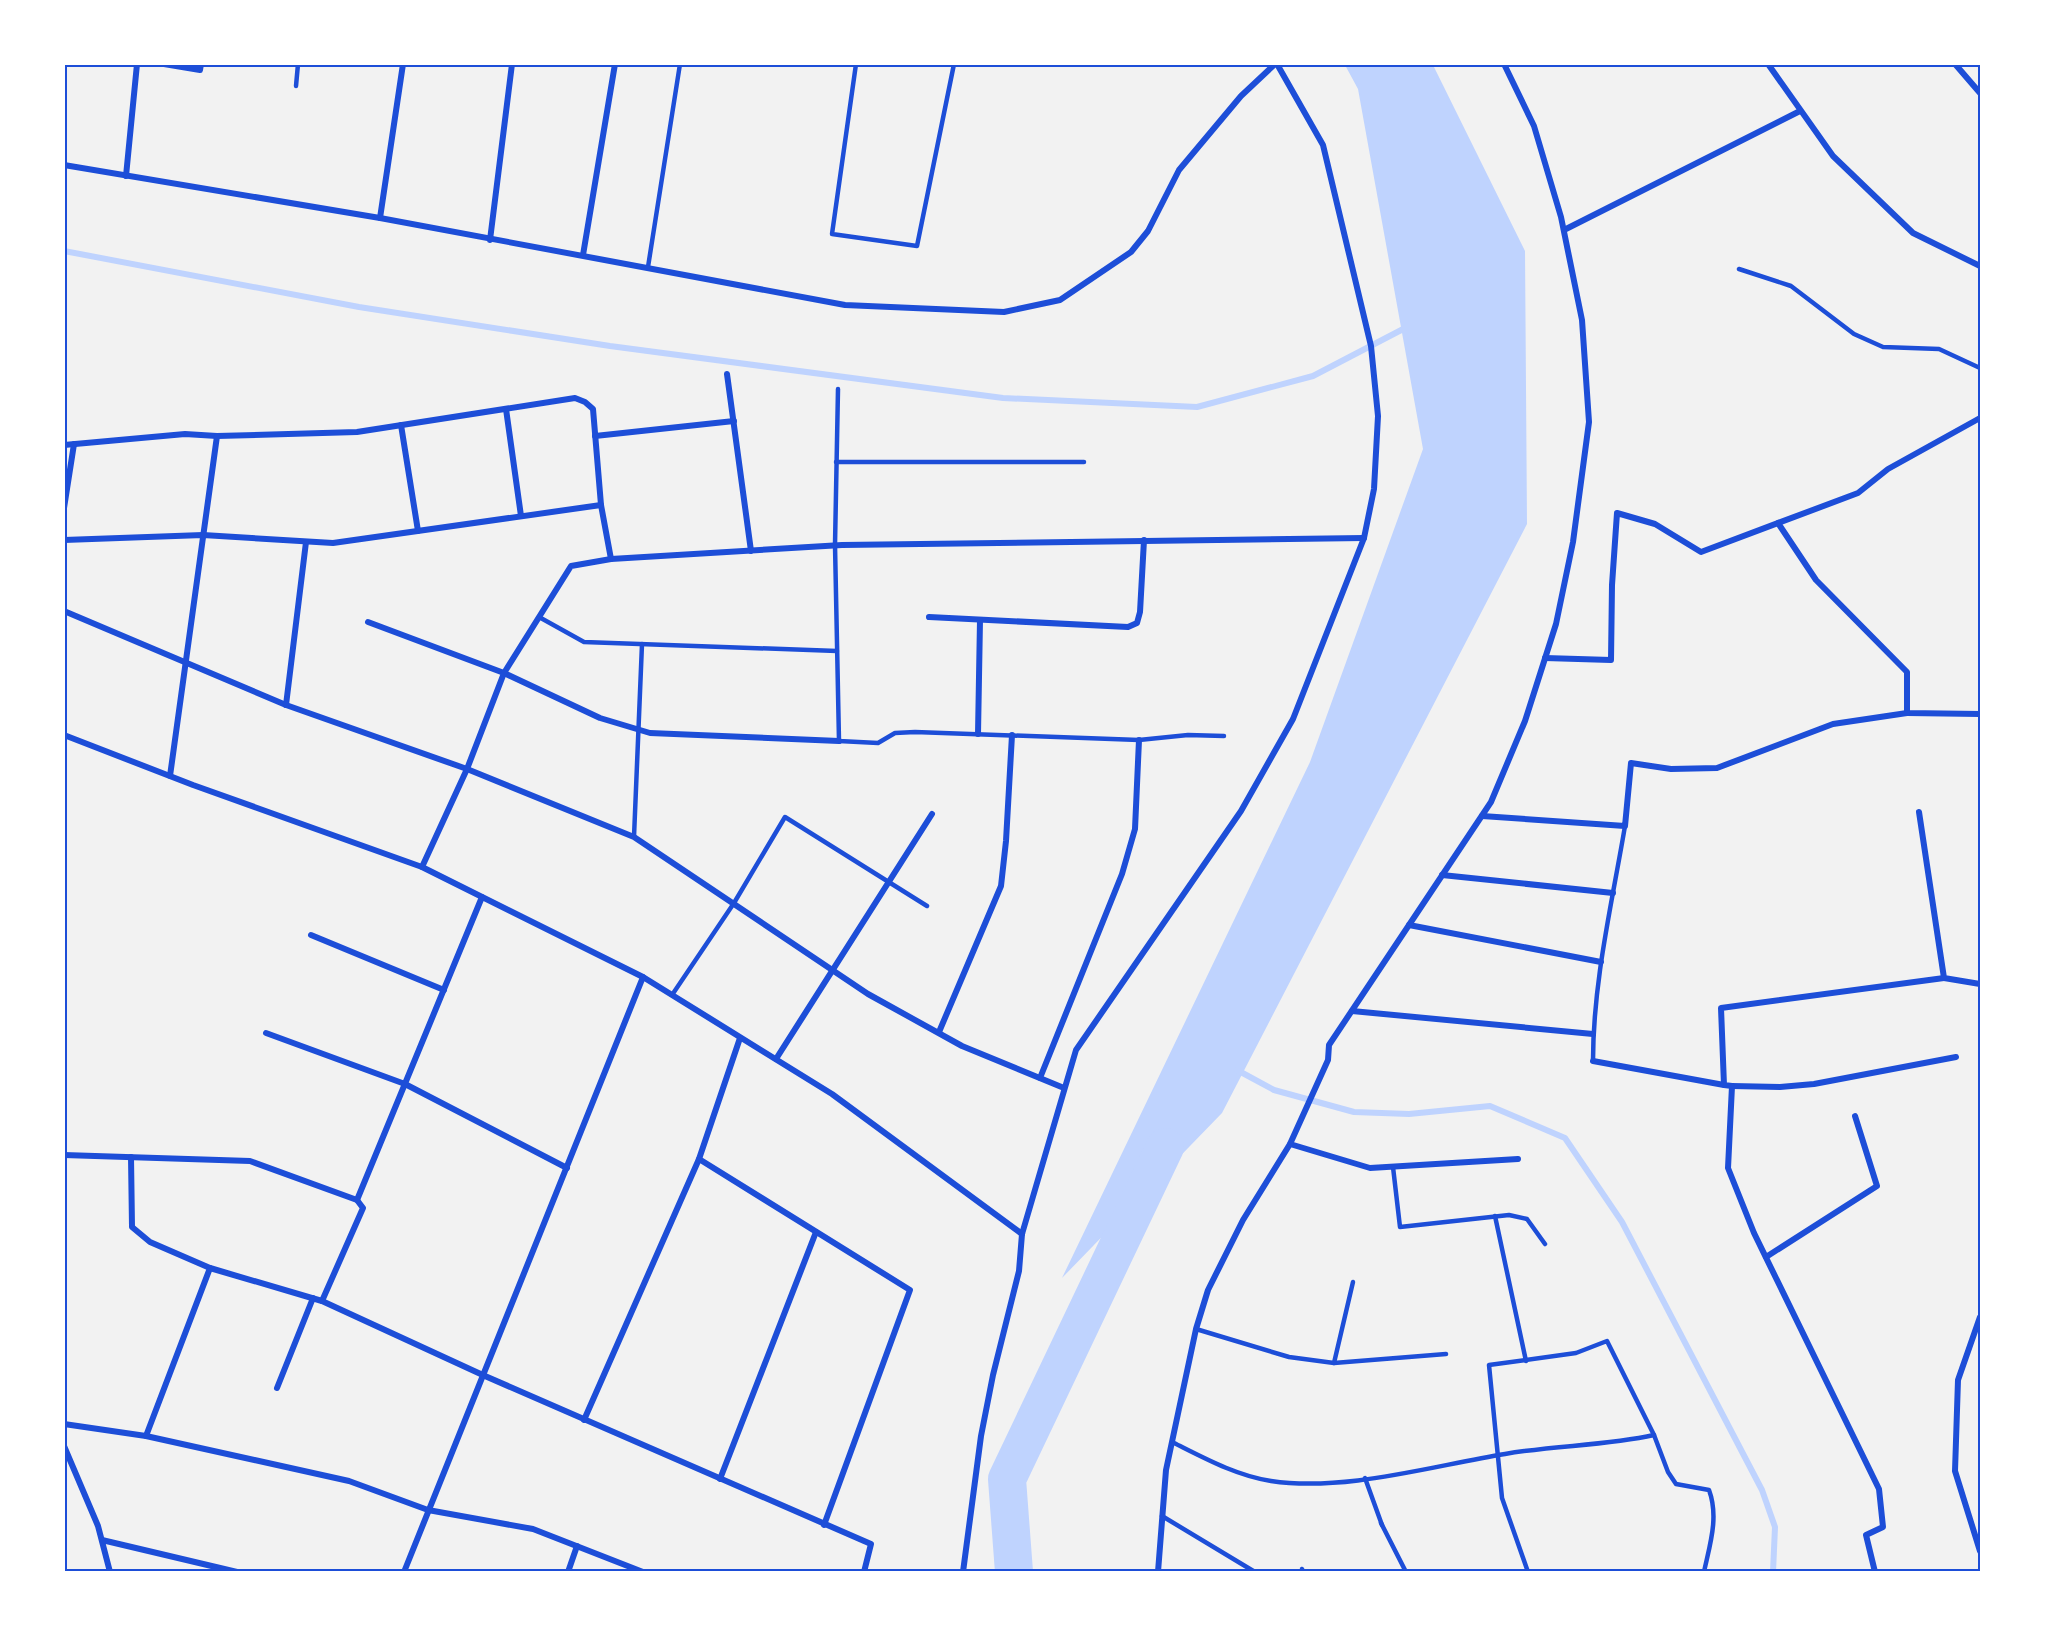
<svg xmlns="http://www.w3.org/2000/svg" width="2045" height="1636" viewBox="0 0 2045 1636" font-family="'Fira Sans Condensed',sans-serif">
<rect width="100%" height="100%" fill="#f2f2f2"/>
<!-- water -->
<path fill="#bfd3fe" d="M1345,65H1433L1525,251L1527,524L1222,1113L1062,1278L1310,762L1423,449L1358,89Z"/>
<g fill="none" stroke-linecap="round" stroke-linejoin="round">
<!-- stream -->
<g stroke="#bfd3fe" stroke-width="6">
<path d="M64,251L359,307L610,346L1003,398L1197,407L1313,376L1407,327"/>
<path d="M1237,1070L1274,1090L1354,1112L1409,1114L1490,1106L1565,1138L1622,1222L1762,1490L1775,1527L1773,1572"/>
</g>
<!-- river -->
<path stroke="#bfd3fe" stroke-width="38" d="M1014,1572L1007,1479L1165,1147"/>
<!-- service -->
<g stroke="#1d4ed8" stroke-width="4.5">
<path d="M856,64L832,234L917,246L954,64"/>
<path d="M296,86L298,64"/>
<path d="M648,267L680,64"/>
<path d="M1739,269L1791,286L1854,334L1883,347L1939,349L1980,368"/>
<path d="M838,389L835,545L839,741L878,743L895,733L915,732L1139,740L1188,735L1224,736"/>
<path d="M836,462H1084"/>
<path d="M539,617L584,642L837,651"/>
<path d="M634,837L642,644"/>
<path d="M672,995L734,903L785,817L927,906"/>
<path d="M1593,1061C1593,982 1612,903 1625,826"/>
<path d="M1393,1167L1400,1227L1509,1215L1527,1219L1545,1244"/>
<path d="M1495,1216L1526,1361"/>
<path d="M1196,1329L1289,1357L1334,1363L1446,1354"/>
<path d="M1334,1363L1353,1282"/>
<path d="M1174,1443C1204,1458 1237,1476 1271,1481C1345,1492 1431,1466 1505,1454C1555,1445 1605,1446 1654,1435"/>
<path d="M1365,1478L1382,1525"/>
<path d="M1162,1516L1255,1572"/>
<path d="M1381,1523L1406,1572"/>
<path d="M1302,1569L1303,1572"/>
<path d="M1528,1572L1502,1498L1489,1365L1576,1353L1607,1341L1654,1435L1668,1472L1676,1484L1709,1490C1719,1517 1710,1544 1704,1572"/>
</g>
<!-- minor -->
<g stroke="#1d4ed8" stroke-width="6">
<path d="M164,64L200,70L201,64"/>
<path d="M1768,64L1833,156L1913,233L1980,266"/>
<path d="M1955,64L1980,93"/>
<path d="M64,165L380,218L845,305L1004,312L1060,300L1131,252L1148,231L1179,170L1241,96L1275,64"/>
<path d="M126,176L137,64"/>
<path d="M380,218L403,64"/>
<path d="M1564,230L1800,111"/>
<path d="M490,240L512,64"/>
<path d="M583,255L615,64"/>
<path d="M727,374L751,551"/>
<path d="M506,409L521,516"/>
<path d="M401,425L418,531"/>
<path d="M595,436L734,421"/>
<path d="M64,445L185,434L217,436L357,432L575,398L585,402L593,409L601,505L611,559"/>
<path d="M64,508L74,444"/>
<path d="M1778,523L1816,580L1907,672V713L1980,714"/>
<path d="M64,540L203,535L333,543L601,505"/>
<path d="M64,611L286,705L467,769L634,837L868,994L962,1046L1064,1088"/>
<path d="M929,617L1128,627L1137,623L1140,612L1144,540"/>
<path d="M368,622L504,673L600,718L650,733L839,741"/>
<path d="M1545,658L1611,660L1612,585L1617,513L1655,524L1701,552L1858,493L1888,469L1980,418"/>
<path d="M286,705L306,542"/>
<path d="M978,734L980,620"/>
<path d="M64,735L193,785L422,867L643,977L832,1094L1022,1234"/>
<path d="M170,776L217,436"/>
<path d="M1919,812L1944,978L1980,984"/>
<path d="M1482,816L1625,826L1631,763L1671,769L1717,768L1833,724L1907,713"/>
<path d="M422,867L467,769L504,673L571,566L611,559L842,545L1364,538"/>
<path d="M1442,875L1613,893"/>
<path d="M1409,925L1601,962"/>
<path d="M311,935L444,990"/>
<path d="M1352,1011L1593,1034"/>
<path d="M939,1032L1001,886L1006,841L1012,735"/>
<path d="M266,1033L405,1084L567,1168"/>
<path d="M776,1059L932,814"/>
<path d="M1593,1061L1724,1085"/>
<path d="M1040,1078L1122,874L1135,829L1139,740"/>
<path d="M1732,1086L1780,1087L1814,1084L1956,1057"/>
<path d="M1290,1144L1370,1168L1518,1159"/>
<path d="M64,1155L250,1161L357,1200L363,1208L322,1301"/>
<path d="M131,1157L132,1227L150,1242L210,1268L322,1301L485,1376L871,1544L864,1572"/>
<path d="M699,1159L910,1290L824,1525"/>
<path d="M357,1200L482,897"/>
<path d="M1766,1257L1877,1186L1855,1116"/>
<path d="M1980,1317L1958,1380L1955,1471L1980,1551"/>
<path d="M277,1388L313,1298"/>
<path d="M584,1420L699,1159L740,1038"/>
<path d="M64,1424L146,1436L349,1481L428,1510L533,1529L643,1572"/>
<path d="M146,1436L210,1268"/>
<path d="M64,1446L98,1526L110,1572"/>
<path d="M720,1479L816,1232"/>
<path d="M102,1540L237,1572"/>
<path d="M404,1572L643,977"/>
<path d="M568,1572L577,1546"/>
<path d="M963,1572L981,1436L993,1375L1019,1271L1022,1234L1076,1050L1241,811L1293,719L1364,538L1374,489L1378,416L1371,346L1323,145L1277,64"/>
<path d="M1158,1572L1166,1470L1196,1329L1208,1290L1243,1220L1290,1144L1328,1060L1329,1045L1491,802L1525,721L1556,624L1573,542L1589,422L1582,320L1561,217L1534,126L1504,64"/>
<path d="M1875,1572L1866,1535L1883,1527L1879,1489L1754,1233L1728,1168L1732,1086L1724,1085L1721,1008L1944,978"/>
</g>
</g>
<!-- border -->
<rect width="2045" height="1636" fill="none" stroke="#ffffff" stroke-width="132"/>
<rect x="66" y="66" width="1913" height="1504" fill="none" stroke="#1d4ed8" stroke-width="2"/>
</svg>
